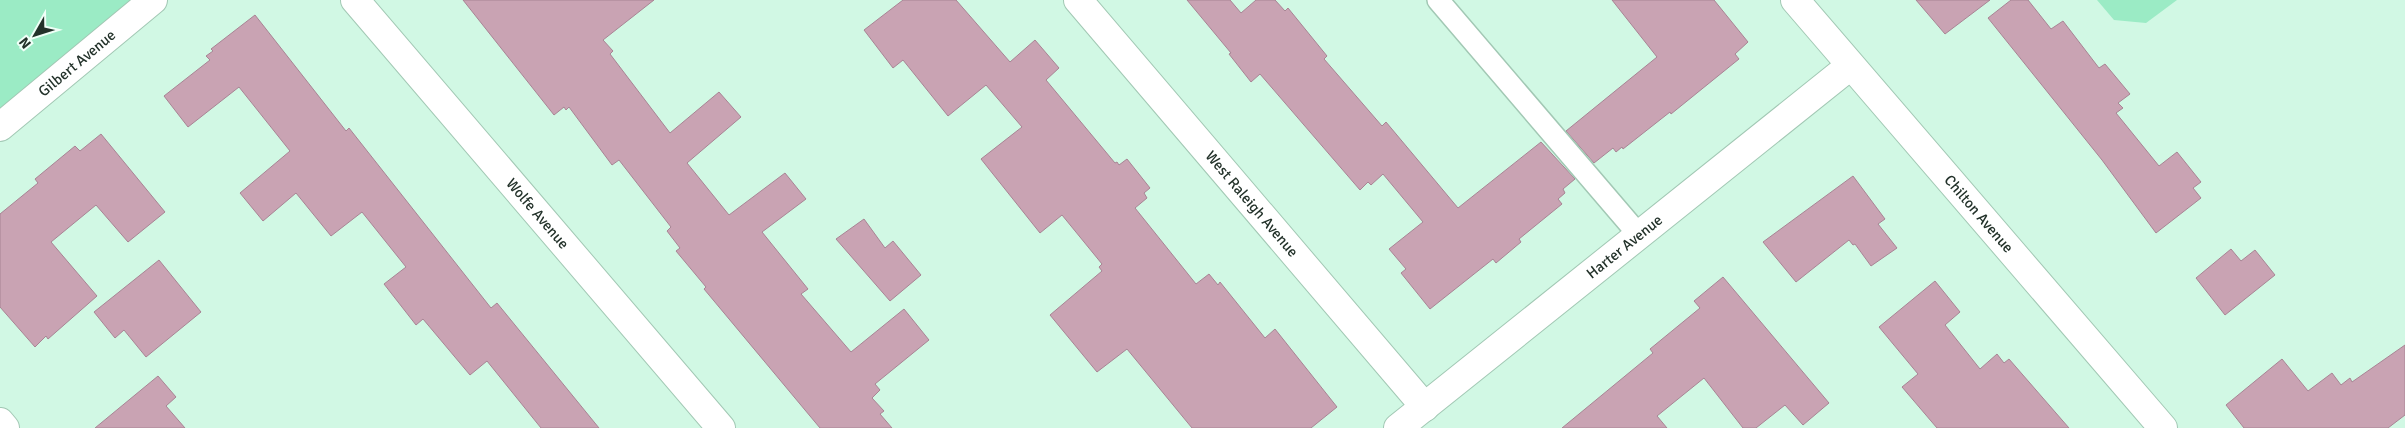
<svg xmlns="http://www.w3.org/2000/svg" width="2405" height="428" viewBox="0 0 2405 428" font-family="Signika,sans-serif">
<rect width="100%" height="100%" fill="#d1f8e4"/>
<!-- green -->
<g fill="#9bebc5">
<path d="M0,0H153L0,127Z"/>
<path d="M2097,0H2177L2146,23L2114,20Z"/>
</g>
<!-- building -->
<g fill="#c9a3b3" stroke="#a88494">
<path d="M463,0H654L603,40L613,51L610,54L670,133L719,92L741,117L687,163L729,215L785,173L806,199L762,232L808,289L801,294L851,352L904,309L929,340L875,384L880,390L872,398L884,411L880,414L892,428H820L704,289L706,287L676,251L680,248L667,231L671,227L619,160L612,165L569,107L566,110L564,107L554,115Z"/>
<path d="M903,0H956L1010,62L1035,40L1059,68L1046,80L1115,163L1117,162L1119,165L1127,159L1150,188L1144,193L1147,198L1135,208L1196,284L1209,274L1218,285L1220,282L1265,338L1275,329L1337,407L1311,428H1192L1127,349L1097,372L1050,315L1102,271L1099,267L1102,264L1062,215L1040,233L981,159L1022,127L986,85L948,116L903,60L893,68L864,30Z"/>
<path d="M1187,0H1230L1241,13L1256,0H1275L1285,11L1288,8L1327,56L1324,59L1382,126L1386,122L1458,208L1541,142L1575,179L1563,189L1565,193L1558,199L1562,204L1519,239L1521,242L1496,263L1493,259L1430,309L1401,273L1406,269L1389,249L1423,222L1383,174L1371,185L1368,182L1360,190L1260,74L1251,82L1229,54L1231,53Z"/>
<path d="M1612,0H1714L1748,42L1735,54L1739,59L1671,114L1670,112L1623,149L1622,147L1616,152L1613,148L1594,163L1566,131L1657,57Z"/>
<path d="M1916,0H1990L1945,34Z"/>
<path d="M2011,0H2028L2051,29L2063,21L2099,68L2105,64L2130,94L2118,103L2123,108L2116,113L2159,166L2177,152L2201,182L2193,188L2201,198L2156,233L2102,160L1988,18Z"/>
<path d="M255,15L346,131L349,128L491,308L497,303L599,428H541L487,361L470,375L423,319L416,325L384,284L406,267L362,212L331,236L296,193L263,221L240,193L290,151L239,87L188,127L164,96L210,60L206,56L213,51L211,49Z"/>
<path d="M101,134L165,212L128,242L96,205L51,242L97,296L48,339L46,336L35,347L0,307V214L38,183L35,179L75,146L80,151Z"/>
<path d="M1853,176L1885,219L1878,224L1897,248L1871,266L1855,244L1853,245L1849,240L1796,282L1763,242Z"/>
<path d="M864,219L885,248L893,241L921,275L890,301L836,239Z"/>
<path d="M2231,249L2241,261L2255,250L2275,275L2225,315L2196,278Z"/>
<path d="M159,260L201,312L146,357L124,330L115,338L94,312Z"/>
<path d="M1723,277L1829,403L1803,425L1785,405L1756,428H1743L1704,378L1657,416L1667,428H1562L1653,353L1650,349L1700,308L1694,301Z"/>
<path d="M1935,281L1960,312L1945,325L1980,369L1997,354L2004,363L2009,359L2069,428H1937L1902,387L1918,374L1879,327Z"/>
<path d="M2405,345V415L2388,428H2244L2226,405L2282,359L2308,391L2332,373L2341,385L2350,378L2352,382Z"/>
<path d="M158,376L176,397L166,406L185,428H95Z"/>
</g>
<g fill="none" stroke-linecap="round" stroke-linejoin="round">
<!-- lane casing -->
<g stroke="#a2c8b4" stroke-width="24">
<path id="lane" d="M1438,0L1639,235"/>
</g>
<!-- street casing -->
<g stroke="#a2c8b4" stroke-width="30">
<g id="street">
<path id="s1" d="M355,0L721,428"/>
<path id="s2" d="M1078,0L1425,407"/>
<path id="s3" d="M1795,0L2163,428"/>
<path id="s4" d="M0,127L153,0"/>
<path d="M0,422L5,428"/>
<path id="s5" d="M1398,428L1850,66"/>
</g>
</g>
<!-- lane -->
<use href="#lane" stroke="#fff" stroke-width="21"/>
<!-- street -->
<use href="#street" stroke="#fff" stroke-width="28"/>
</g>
<g text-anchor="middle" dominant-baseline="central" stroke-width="4" stroke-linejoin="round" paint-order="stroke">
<!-- street labels -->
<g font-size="15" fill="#23322a" stroke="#effff7">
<text stroke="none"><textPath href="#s4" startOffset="100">Gilbert Avenue</textPath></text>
<text stroke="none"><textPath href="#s2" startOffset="268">West Raleigh Avenue</textPath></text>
<text stroke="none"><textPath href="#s1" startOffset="281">Wolfe Avenue</textPath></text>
<text stroke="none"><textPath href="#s3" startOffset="282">Chilton Avenue</textPath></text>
<text stroke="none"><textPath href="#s5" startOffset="290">Harter Avenue</textPath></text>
</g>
</g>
<!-- north arrow -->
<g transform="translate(35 35) rotate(231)" stroke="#effff7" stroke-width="4" paint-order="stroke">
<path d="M0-4L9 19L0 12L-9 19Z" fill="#23322a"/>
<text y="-8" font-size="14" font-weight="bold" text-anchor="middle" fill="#23322a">N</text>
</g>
</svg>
